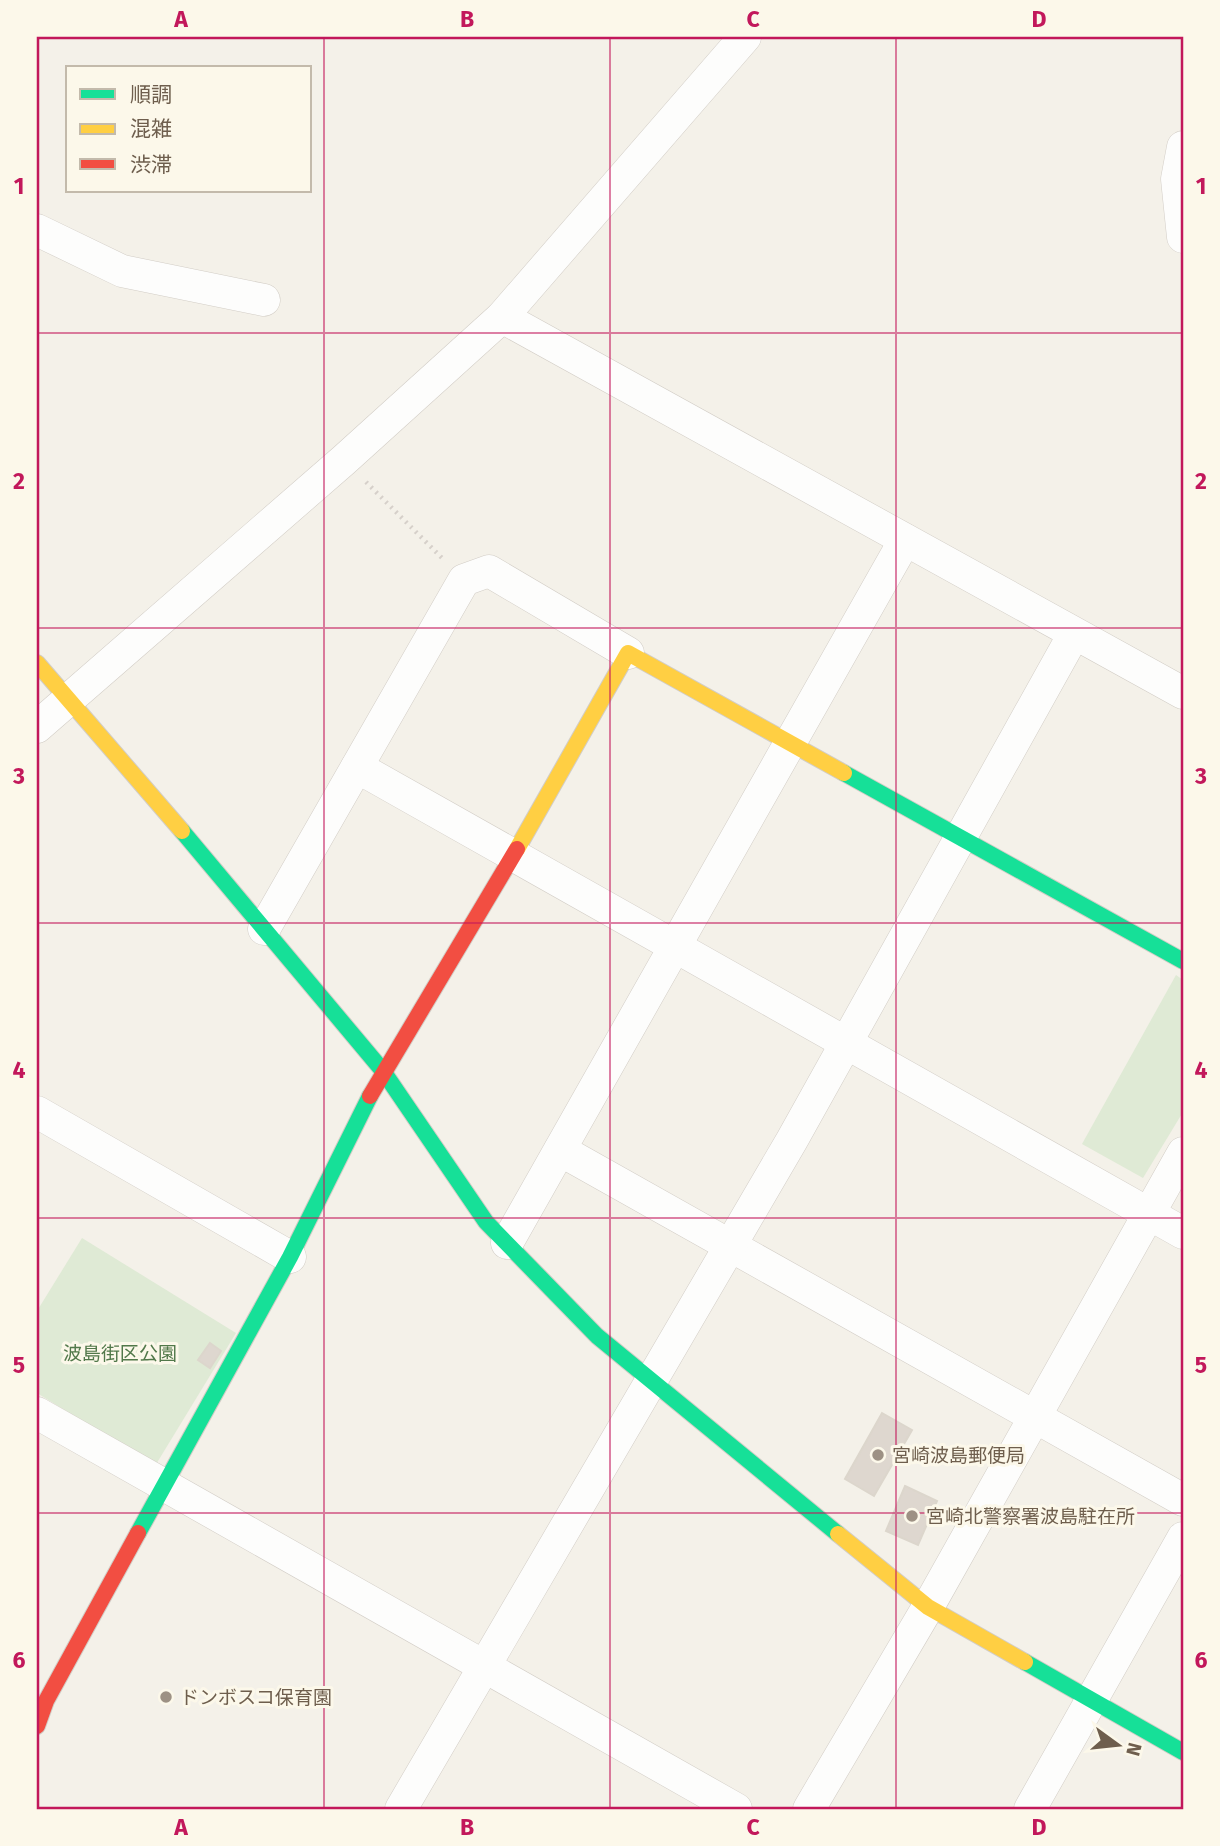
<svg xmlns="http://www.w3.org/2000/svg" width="1220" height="1846" viewBox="0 0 1220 1846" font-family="'Fira Sans','Noto Sans JP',sans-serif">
<rect width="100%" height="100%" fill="#f4f1e9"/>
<!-- green -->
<g fill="#dfead5">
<path d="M1176,975L1183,980V1112L1143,1178L1082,1144Z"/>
<path d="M82,1238L236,1333L155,1466L37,1393V1311Z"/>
</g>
<!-- building -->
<g fill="#ded7cf" stroke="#dcd6cc" stroke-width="2">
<path d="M210,1343L221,1351L210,1368L198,1360Z"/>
<path d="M882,1413L912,1430L874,1496L845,1479Z"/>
<path d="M905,1486L937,1501L918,1545L886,1531Z"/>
</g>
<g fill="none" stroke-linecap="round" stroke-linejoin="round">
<!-- street casing -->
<g stroke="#d2cdc6" stroke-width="33">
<g id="street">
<path d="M1183,147L1177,179L1183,237"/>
<path d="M37,230L122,271L264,300"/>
<path d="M502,317L1183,693"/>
<path d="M37,727L344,460L502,317L745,37"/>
<path d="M357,767L1183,1233"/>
<path d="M264,929L464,580L489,571L628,653"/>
<path d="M37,1112L290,1257"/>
<path d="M560,1150L1183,1500"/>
<path d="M507,1243L905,540"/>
<path d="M37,1413L736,1809"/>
<path d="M401,1809L792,1140L1074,634"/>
<path d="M809,1809L928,1607L1183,1153"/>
<path d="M1030,1809L1183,1538"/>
</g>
</g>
<!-- fast casing -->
<g stroke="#d2cdc6" stroke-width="18">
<g id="fast">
<path d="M844,773L1183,961"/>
<path d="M182,831L383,1071L486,1222L597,1336L838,1534"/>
<path d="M138,1533L290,1257L370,1096"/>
<path d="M1025,1662L1183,1752"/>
</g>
</g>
<!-- slow casing -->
<g stroke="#d2cdc6" stroke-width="18">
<g id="slow">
<path d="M37,663L182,831"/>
<path d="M517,849L628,653L844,773"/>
<path d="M838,1534L928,1607L1025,1662"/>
</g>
</g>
<!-- jam casing -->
<g stroke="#d2cdc6" stroke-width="18">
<g id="jam">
<path d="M370,1096L517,849"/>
<path d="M37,1726L46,1701L138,1533"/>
</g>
</g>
<!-- path -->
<path stroke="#d6d0ca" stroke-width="4.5" stroke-dasharray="2 5" stroke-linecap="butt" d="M366,482L444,560"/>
<!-- street -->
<use href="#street" stroke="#fdfdfc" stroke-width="32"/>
<!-- fast -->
<use href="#fast" stroke="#16e098" stroke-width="16"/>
<!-- slow -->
<use href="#slow" stroke="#ffcf43" stroke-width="16"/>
<!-- jam -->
<use href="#jam" stroke="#f24e42" stroke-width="16"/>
</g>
<!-- grid -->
<path fill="none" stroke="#c2185b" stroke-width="2" stroke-opacity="0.55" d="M324,37V1809M610,37V1809M896,37V1809M37,333H1183M37,628H1183M37,923H1183M37,1218H1183M37,1513H1183"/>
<!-- markers -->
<g fill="#9d9184" stroke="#fcf8ea" stroke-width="2.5">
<circle cx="878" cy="1455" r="7"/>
<circle cx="912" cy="1516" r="7"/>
<circle cx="166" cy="1697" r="7"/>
</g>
<g text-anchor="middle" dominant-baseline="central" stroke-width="6" stroke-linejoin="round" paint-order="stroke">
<!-- park labels -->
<g font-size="19" fill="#51784a" stroke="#fcf8ea">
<text x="120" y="1353">波島街区公園</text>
</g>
<!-- poi labels -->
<g font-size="19" fill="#6e5e4d" stroke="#fcf8ea" text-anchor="start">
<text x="892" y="1455">宮崎波島郵便局</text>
<text x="926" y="1516">宮崎北警察署波島駐在所</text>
<text x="180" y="1697">ドンボスコ保育園</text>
</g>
</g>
<!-- border -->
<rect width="1220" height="1846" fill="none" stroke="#fcf8ea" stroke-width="77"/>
<!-- legend -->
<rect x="66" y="66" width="245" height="126" fill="#fcf8ea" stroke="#c3baab" stroke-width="2"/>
<rect x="80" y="89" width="35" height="10" fill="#16e098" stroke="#c3baab" stroke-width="2"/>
<text x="130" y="102" font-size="21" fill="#6e5e4d">順調</text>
<rect x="80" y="124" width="35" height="10" fill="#ffcf43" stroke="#c3baab" stroke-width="2"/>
<text x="130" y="136" font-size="21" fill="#6e5e4d">混雑</text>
<rect x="80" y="159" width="35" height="10" fill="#f24e42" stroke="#c3baab" stroke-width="2"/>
<text x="130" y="172" font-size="21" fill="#6e5e4d">渋滞</text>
<!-- north arrow -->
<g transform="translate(1118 1745) rotate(105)" stroke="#fcf8ea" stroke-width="5" paint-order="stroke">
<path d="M0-5L12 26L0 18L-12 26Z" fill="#6e5e4d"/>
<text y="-10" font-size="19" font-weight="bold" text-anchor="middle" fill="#6e5e4d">N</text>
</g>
<rect x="38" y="38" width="1144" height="1770" fill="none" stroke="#c2185b" stroke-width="2.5"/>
<g font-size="23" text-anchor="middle" font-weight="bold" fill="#c2185b">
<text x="181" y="27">A</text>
<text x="467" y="27">B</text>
<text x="753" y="27">C</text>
<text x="1039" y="27">D</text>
<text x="19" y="194">1</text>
<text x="1201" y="194">1</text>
<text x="19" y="489">2</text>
<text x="1201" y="489">2</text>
<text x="19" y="784">3</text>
<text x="1201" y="784">3</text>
<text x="19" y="1078">4</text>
<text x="1201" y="1078">4</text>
<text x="19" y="1373">5</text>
<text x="1201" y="1373">5</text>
<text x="19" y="1668">6</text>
<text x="1201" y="1668">6</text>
<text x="181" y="1835">A</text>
<text x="467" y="1835">B</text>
<text x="753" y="1835">C</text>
<text x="1039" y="1835">D</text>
</g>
</svg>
